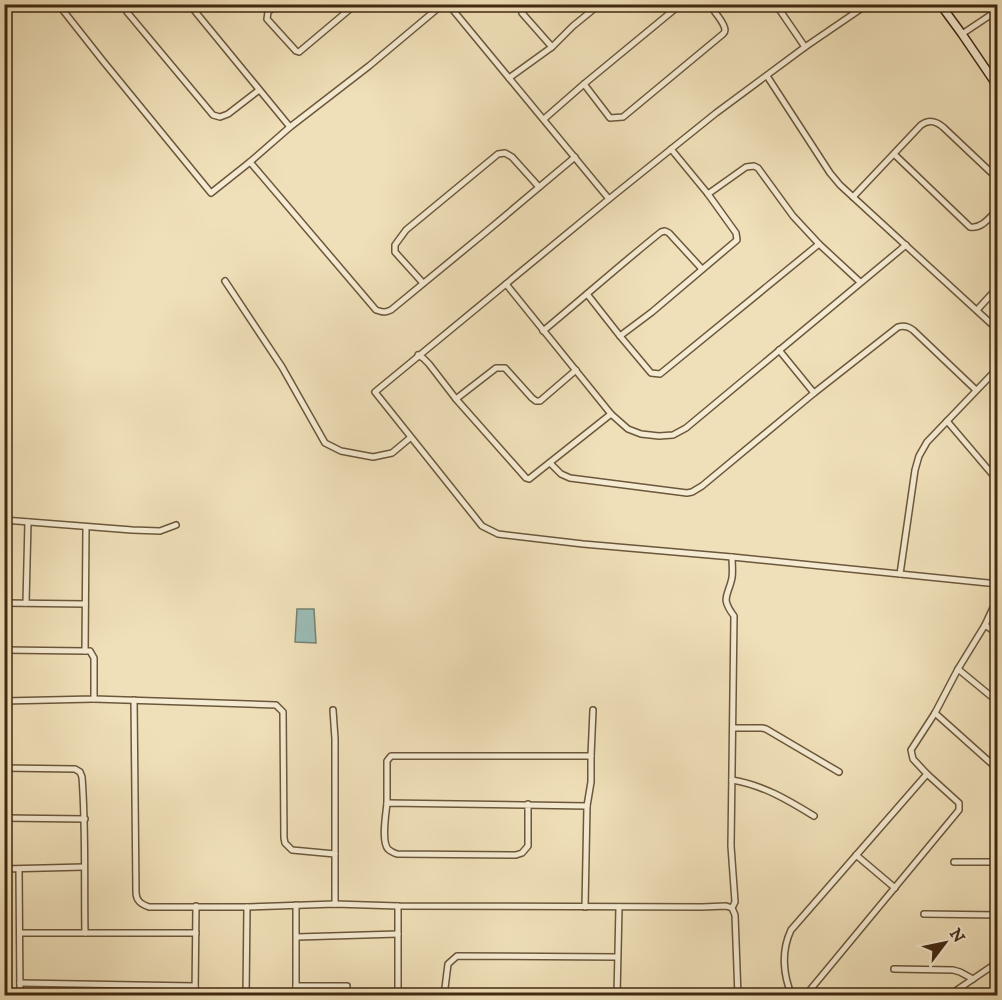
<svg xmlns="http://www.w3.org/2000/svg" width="1002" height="1000" viewBox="0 0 1002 1000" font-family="'IM FELL DW Pica',serif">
<rect width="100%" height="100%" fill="#f0e0b9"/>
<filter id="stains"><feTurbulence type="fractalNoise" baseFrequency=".00333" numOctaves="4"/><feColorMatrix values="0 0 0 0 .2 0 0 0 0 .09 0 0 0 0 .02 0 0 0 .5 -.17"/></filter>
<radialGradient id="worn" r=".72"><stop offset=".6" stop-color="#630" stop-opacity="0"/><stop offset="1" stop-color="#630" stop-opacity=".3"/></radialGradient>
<!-- water -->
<path fill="#9bbcb5" stroke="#768173" stroke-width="1.5" d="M297,609H314L316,643L295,642Z"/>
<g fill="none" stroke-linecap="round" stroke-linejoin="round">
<!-- stream -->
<path stroke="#768173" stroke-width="1.5" d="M4,167L7,169"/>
<!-- street casing -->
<g stroke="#6b573b" stroke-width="8">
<g id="street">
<path d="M58,4L103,61L211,193L250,162L290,127L369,66L443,4"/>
<path d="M128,4L127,12L213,115L220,117L228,114L259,90"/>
<path d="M189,4L290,127"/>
<path d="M278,4L268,12L267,19L296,51L299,52L356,4"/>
<path d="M448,4L609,199"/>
<path d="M523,4L521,7L522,13L552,47"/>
<path d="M779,4V9L805,47"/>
<path d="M868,4L805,47L716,113L609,199L375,392L482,526L498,534L583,544L732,557L998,584"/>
<path d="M962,34L998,10"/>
<path d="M767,76L830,173L840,185L998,330"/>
<path d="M509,78L552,47L573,26L600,4"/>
<path d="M584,84L610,118L623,117L723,34C724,33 725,31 725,30C725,24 713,9 708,4"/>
<path d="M544,119L584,84L681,4"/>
<path d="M671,149L708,194L736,233L737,240L652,312L620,336L651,373L660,374L819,244"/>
<path d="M894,154L970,227C982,229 990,217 998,209"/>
<path d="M250,162L376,310C382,312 385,313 391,310L487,231L575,157"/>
<path d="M708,194L746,167L754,166L758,168L793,216L819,244L860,282"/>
<path d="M853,197L921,125C929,119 936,121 943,127L998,179"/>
<path d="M225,281L282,367L325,443L341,451L373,457L392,453L410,438"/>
<path d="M423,283L395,252V245L406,230L498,154L505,153L512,157L539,187"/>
<path d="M506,284L611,414L628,429L641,434L659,436L673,435L686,428L906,245"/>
<path d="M587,294L620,336"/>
<path d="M977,310L998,287"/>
<path d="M543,331C583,298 621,264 661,232L665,231L669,233L702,269"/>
<path d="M779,350L814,393"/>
<path d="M418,355L423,358L429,364L456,399L526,478L529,479L611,414"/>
<path d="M456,399L496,368H505L532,398L536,401H540L576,370"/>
<path d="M947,421L998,481"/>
<path d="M550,463L561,474L570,478L687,493L692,492L702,486L814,393L898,327C904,325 908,326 913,330L976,390"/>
<path d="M4,520L132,530L160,531L176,525"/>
<path d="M732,557C732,563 733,571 732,578C728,597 720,597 734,616L731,846L735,902L732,908"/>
<path d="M900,574L915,470L919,456L927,442L998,368"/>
<path d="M4,603L85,604"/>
<path d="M26,603L28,522"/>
<path d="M985,625L998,634"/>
<path d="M4,650L85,651L86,528"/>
<path d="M958,669L998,702"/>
<path d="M94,699L276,705L283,712L284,838L285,843L292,850L335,854"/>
<path d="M134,700L136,892C136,901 141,904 149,907H247L335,904L398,906L702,907L726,906L732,908L735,915L738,996"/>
<path d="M4,701L94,699V658L90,651H85"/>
<path d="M333,710L335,739V904"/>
<path d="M935,713L992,764H998"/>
<path d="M733,728H762L766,729L839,772"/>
<path d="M4,768L75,769L80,772L82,777C86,829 84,881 85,933"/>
<path d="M732,780C763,785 788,800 814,816"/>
<path d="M387,803V761L391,756H591"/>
<path d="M528,804V846L522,853L516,855L397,854C394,853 390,851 388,849C381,841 386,814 387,803L587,806L585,907"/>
<path d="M587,806L591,782V756L593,710"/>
<path d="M4,818L85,819"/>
<path d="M856,855L895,888"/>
<path d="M954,862H998"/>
<path d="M4,869L84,867"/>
<path d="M19,869L20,996"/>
<path d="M924,914L998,915"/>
<path d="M20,933H196"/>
<path d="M297,937L398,934"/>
<path d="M894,969L953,970L960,972L973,979"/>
<path d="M20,983L195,986"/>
<path d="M296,986H347"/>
<path d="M195,996L196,906"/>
<path d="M246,996L247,907"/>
<path d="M296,996V905"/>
<path d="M398,996V906"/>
<path d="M446,996L445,988L448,964L457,956L617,957"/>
<path d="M617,996L619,907"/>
<path d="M792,996C783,975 781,951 791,930L927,774L913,759L911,750L935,713L958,669L985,625L998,597"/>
<path d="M805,996L959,810V803L927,774"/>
<path d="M948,996L998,962"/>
</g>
</g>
<!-- secondary casing -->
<g stroke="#3f2911" stroke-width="10">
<path id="secondary" d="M940,4L962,34L998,87"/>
</g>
<!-- street -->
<use href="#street" stroke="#f5ebd2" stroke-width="5"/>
<!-- secondary -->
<use href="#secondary" stroke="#f5ebd2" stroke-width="7"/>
</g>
<!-- margin -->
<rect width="1002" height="1000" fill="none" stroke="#f0e0b9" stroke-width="24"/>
<rect x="6" y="6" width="990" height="988" fill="none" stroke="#3f2911" stroke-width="3"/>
<rect x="12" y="12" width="978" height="976" fill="none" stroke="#3f2911" stroke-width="1.5"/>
<!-- north arrow -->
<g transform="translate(945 943) rotate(58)" stroke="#f5ebd2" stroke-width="4.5" paint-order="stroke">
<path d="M0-4.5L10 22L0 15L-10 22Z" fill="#3f2911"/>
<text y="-9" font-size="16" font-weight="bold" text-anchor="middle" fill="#3f2911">N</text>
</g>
<rect width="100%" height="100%" filter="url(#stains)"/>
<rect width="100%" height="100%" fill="url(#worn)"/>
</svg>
